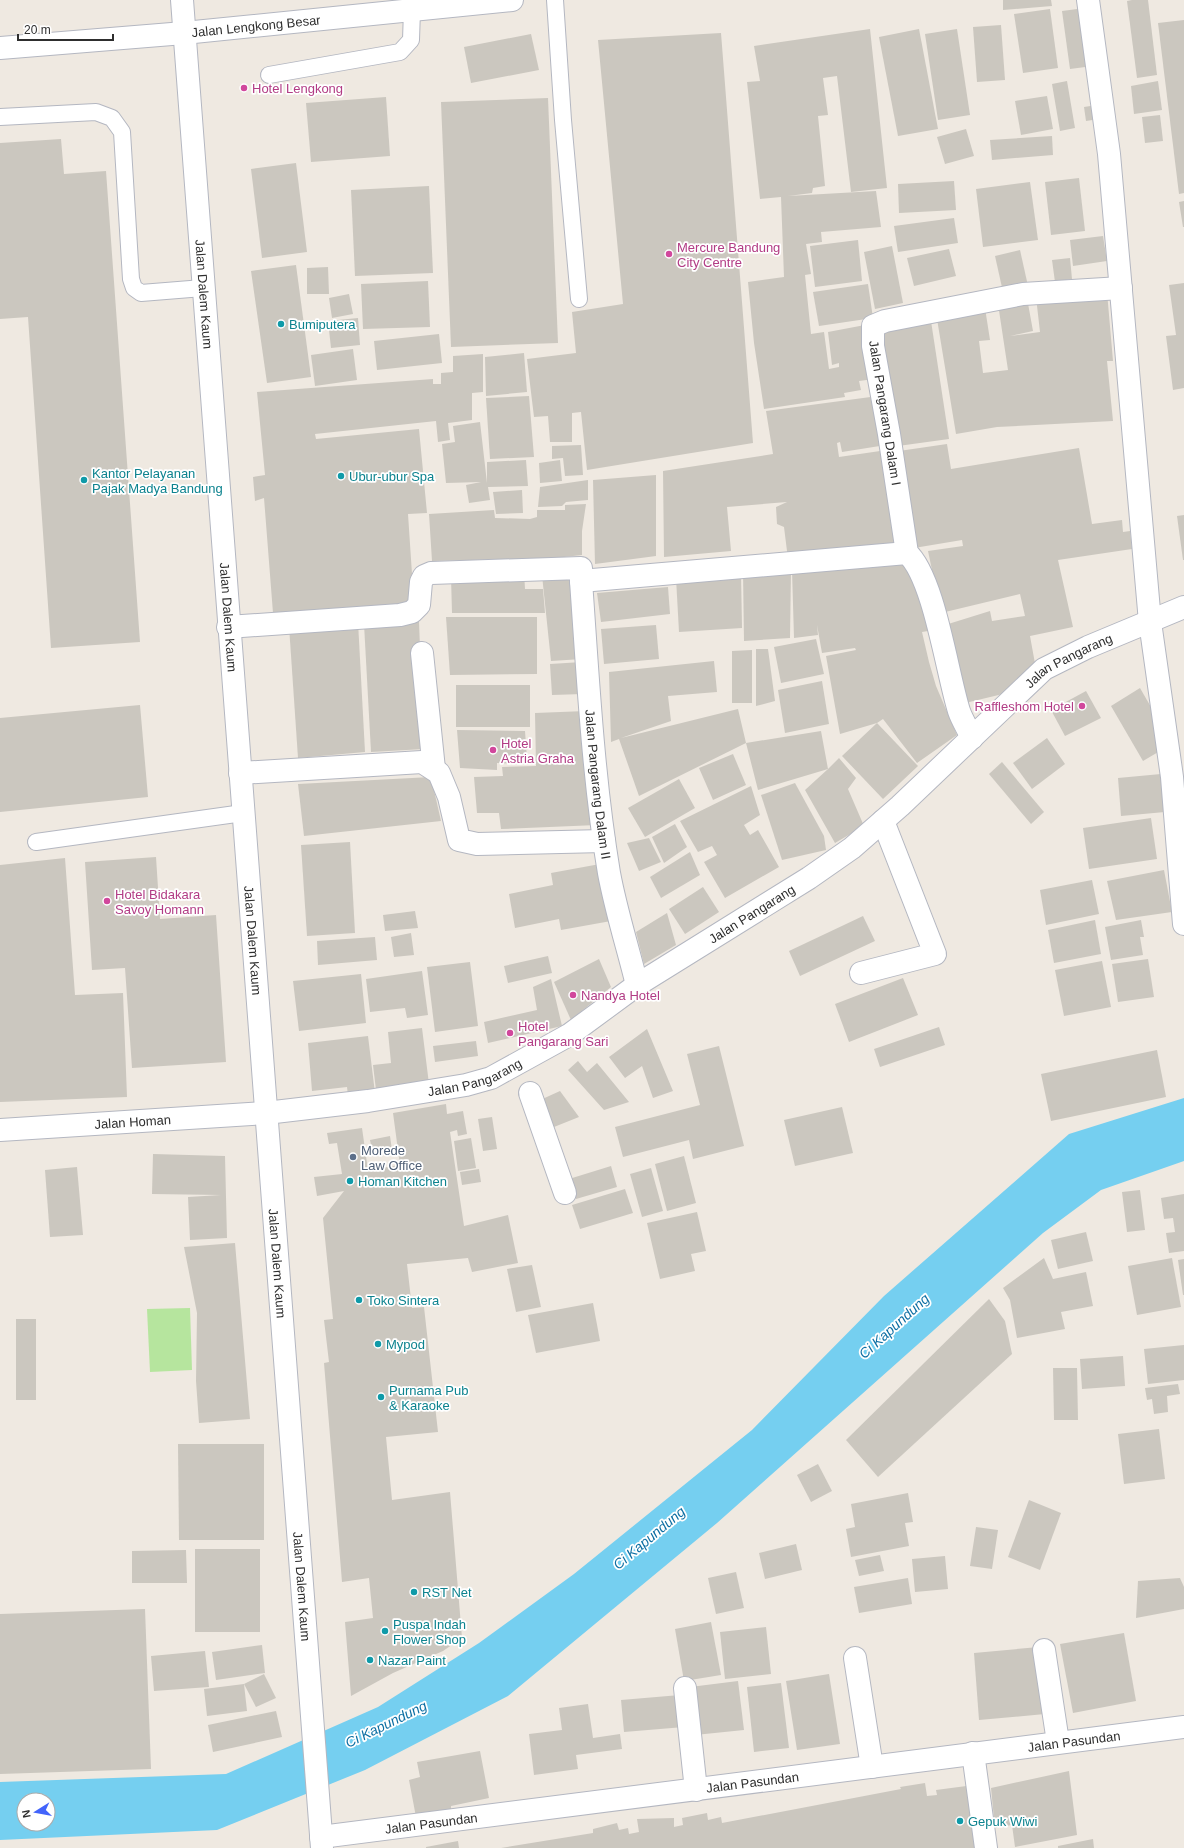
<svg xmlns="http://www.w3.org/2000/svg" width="1184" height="1848" viewBox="0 0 1184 1848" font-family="Helvetica,sans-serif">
<rect width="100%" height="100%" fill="#efe9e1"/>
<!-- green -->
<path fill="#b6e59e" d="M190,1308L192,1370L150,1372L147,1309Z"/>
<!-- water -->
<path fill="#75cff0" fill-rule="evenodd" d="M1184,1098V1161L1101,1190L1043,1233L717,1523L508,1696L365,1770L217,1830L0,1840V1782L226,1774L378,1707L479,1643L574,1574L752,1430L884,1296L1069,1134ZM24,1800H48V1824H24Z"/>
<!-- building -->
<g fill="#cbc7bf">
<path d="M1003,0H1051L1052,6L1003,10Z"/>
<path d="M1132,0H1148L1157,75L1137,78L1127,1Z"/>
<path d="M1085,8L1093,66L1070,69L1062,11Z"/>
<path d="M1050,9L1058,68L1023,73L1014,14Z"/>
<path d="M1184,20V193L1179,194L1158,23Z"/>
<path d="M1001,25L1005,80L977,82L973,27Z"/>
<path d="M870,29L887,188L851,192L837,76L823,78L828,115L818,116L825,186L813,188L812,193L788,196L876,191L881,227L821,232L822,242L806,244L811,274L805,275L811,334L824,332L829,369L839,367V363L832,365L828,332L865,325L874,379L859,381L861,390L844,393L845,397L764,409L754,343L748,282L784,277L781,197L760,199L747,82L760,81L754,46Z"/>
<path d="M919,29L938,129L898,136L879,37Z"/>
<path d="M957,29L970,115L938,120L925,34Z"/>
<path d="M721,33L753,443L587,470L581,412L572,413V442H550L548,416L534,417L527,359L576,353L572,312L623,304L598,40Z"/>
<path d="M531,34L539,70L471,83L464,47Z"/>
<path d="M1067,81L1075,128L1060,131L1052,84Z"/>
<path d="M1158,81L1162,110L1134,114L1131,86Z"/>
<path d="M1047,96L1053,129L1021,135L1015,101Z"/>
<path d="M386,97L390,156L311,162L306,103Z"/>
<path d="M548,98L558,343L451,347L441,102Z"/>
<path d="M1097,105L1099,119L1086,121L1084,107Z"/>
<path d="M1160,115L1163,141L1145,143L1142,117Z"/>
<path d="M966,129L974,156L945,164L937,137Z"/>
<path d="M1052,136L1053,155L992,160L990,140Z"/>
<path d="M61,139L64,174L106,171L140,642L51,648L28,317L0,319V143Z"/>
<path d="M296,163L307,252L262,258L251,169Z"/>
<path d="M1079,178L1085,231L1051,235L1045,182Z"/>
<path d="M954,181L956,210L899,213L898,184Z"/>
<path d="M1030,182L1038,240L983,247L976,189Z"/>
<path d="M429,186L433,273L355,276L351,190Z"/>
<path d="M1184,201V227H1183L1179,202Z"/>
<path d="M954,218L958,243L898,252L894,226Z"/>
<path d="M1103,236L1107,261L1073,266L1070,240Z"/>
<path d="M858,240L862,281L815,287L810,246Z"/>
<path d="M892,246L903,303L875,309L864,252Z"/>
<path d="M949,249L956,276L914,286L907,258Z"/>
<path d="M1020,250L1028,286L1003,292L995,256Z"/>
<path d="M1070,258L1072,279L1055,282L1052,260Z"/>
<path d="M296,265L311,377L267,383L251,271Z"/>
<path d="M328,267L329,294H307V268Z"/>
<path d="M428,281L430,327L363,329L361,284Z"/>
<path d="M1184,283V388L1173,390L1166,336L1176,335L1169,285Z"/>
<path d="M868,284L873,318L819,326L813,292Z"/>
<path d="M1107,292L1113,361H1107L1113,421L997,427L956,434L937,319L985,308L990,340L979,341L983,373L1008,370L998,304L1027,298L1033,331L1010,336L1040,332L1036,297Z"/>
<path d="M349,294L353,314L332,318L329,298Z"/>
<path d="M358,318L360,345L331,348L328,321Z"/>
<path d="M931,321L949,439L898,446L878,330Z"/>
<path d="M439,334L442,363L377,370L374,341Z"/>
<path d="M353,349L357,380L315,386L311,355Z"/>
<path d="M524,353L527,392L486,396L485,357Z"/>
<path d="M483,354V392L472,393V420L448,423L450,440L438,442L436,421L315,434L316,439L419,429L427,513L408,514L414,604L273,613L264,498L255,501L253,477L265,475L257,392L433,379V384H441V373L453,372V356Z"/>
<path d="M529,396L534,457L490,459L486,398Z"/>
<path d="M878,396L886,445L842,452L840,442L837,443L839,457L887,450L902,548L788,559L784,527L777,524L776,507L787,502L727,507L731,551L664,557L663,471L773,454L766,411Z"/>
<path d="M480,422L487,483V462L526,460L528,486L488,487L490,500L469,503L466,485L481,482L446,483L442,444L455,442L453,426Z"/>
<path d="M947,444L951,469L1079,448L1092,524L1122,520L1123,532L1130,531L1132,549L1058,560L1073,627L1030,636L1036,669L1007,693L961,704L945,625L990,611L992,621L1025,616L1020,594L941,613L928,551L963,546L962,540L914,548L899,451Z"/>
<path d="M581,445L583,475L565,476L563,458L552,459V446Z"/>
<path d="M560,460L562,481L540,483L539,463Z"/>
<path d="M656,475V556L595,564L593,480Z"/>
<path d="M588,480V500L566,502L562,506L538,507L540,487Z"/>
<path d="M522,490L523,513L496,514L493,492Z"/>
<path d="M586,504L582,531V555L555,558L432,561L429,514L494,510L495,518L530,519L537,517V510H565V505Z"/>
<path d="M1184,515V560H1183L1177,516Z"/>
<path d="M912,559L928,631L922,632L929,662L936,686L957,735L917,763L883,719L877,723L840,734L826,656L856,650L855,648L822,653L817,625L818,635L794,638L792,570Z"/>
<path d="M791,569L790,638L744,641L743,571Z"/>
<path d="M524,572L525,589H543L545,613H452L451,577Z"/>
<path d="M741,573L742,628L679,632L676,578Z"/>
<path d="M576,574L582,659L551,661L542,575Z"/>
<path d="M668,587L670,614L601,622L597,593Z"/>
<path d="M446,617H537V674L450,675Z"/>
<path d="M358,622L365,752L298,758L289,626Z"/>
<path d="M419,622L424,749L371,752L364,624Z"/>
<path d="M656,625L659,659L604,664L601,629Z"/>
<path d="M816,639L824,674L781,683L774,647Z"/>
<path d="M756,649H768L775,701L756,706Z"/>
<path d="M752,650V703H732V651Z"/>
<path d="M714,661L717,692L668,696L671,721L621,738L738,709L746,743L639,796L619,739L611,742L609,672Z"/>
<path d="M582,662L583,694L552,695L550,664Z"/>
<path d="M822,681L829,724L785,733L778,690Z"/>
<rect x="456" y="685" width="74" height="42"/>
<path d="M1140,688L1163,728L1165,748L1143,761L1111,706Z"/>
<path d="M1086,691L1101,718L1065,736L1051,710Z"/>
<path d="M140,705L148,797L0,812V718Z"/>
<path d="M586,711L597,825L501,829L499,813H477L474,777L503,776L502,767L536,766L535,713Z"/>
<path d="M877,723L918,766L883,799L842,756Z"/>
<path d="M457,730L525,731L527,758H519V764L497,763V770L460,768Z"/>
<path d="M821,731L828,769L839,758L856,778L848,789L864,826L835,843L805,790L828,769L758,790L746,743Z"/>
<path d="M1047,738L1065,764L1032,789L1013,763Z"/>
<path d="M733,754L746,785L713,800L699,768Z"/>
<path d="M1002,762L1044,812L1031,824L989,774Z"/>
<path d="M1161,774L1165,812L1121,816L1118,778Z"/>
<path d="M431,777L441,821L304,836L298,784Z"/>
<path d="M679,779L695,808L645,837L628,808Z"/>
<path d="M795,783L824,836L826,850L782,860L761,795Z"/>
<path d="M751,786L760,815L744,825L750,835L758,830L779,867L725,898L704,862L717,855L712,846L698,852L680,821Z"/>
<path d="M1151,818L1157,859L1089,869L1083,828Z"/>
<path d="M675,824L687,847L664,863L652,837Z"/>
<path d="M649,838L661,862L639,871L627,843Z"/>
<path d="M350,842L355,933L307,936L301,845Z"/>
<path d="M690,852L700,875L661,898L650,877Z"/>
<path d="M156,857L160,919L216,915L226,1062L132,1068L125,968L92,970L85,862Z"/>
<path d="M65,858L75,995L123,993L127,1097L0,1102V865Z"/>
<path d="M600,864L611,921L561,930L559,919L515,928L509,894L553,885L551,873Z"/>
<path d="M1164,870L1172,912L1116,920L1107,881Z"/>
<path d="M1092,880L1099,914L1046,925L1040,890Z"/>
<path d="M703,887L719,912L685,934L669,909Z"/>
<path d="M415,911L418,928L385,931L383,915Z"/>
<path d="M667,913L676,945L644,964L636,932Z"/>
<path d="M863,916L875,941L800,976L789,951Z"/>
<path d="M1095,920L1101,954L1054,963L1048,930Z"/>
<path d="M1141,920L1144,937H1140L1143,955L1111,960L1105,927Z"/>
<path d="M411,933L414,955L394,957L391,937Z"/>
<path d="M375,937L377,960L318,965L317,941Z"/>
<path d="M548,956L552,973L508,983L504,966Z"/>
<path d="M599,959L611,987L571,1020L554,982Z"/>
<path d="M1148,959L1154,997L1118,1002L1112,964Z"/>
<path d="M1102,961L1111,1007L1064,1016L1055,970Z"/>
<path d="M470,962L478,1026L435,1032L427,967Z"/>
<path d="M422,971L428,1015L407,1018L405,1008L370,1012L366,979Z"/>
<path d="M361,974L366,1023L299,1031L293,981Z"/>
<path d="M903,978L918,1015L849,1042L835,1004Z"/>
<path d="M551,979L562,1026L488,1043L484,1022L537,1010L533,987Z"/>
<path d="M939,1027L945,1045L880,1067L874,1049Z"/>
<path d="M422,1028L429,1084L376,1090L373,1065L391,1063L388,1032Z"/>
<path d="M647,1029L673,1091L653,1098L642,1066L625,1078L609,1057Z"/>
<path d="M368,1036L375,1093L348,1096L347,1087L312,1091L308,1043Z"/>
<path d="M476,1041L478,1056L435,1062L433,1046Z"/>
<path d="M719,1046L744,1146L693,1159L689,1140L623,1157L615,1127L700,1105L687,1054Z"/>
<path d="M1157,1050L1166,1097L1051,1121L1041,1074Z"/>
<path d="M578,1061L587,1072L597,1063L629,1102L604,1110L568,1070Z"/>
<path d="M560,1091L579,1117L549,1129L538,1101Z"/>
<path d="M446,1104L447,1114L463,1111L467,1134L458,1136L457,1130L450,1132L464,1226L508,1215L518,1263L472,1272L468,1258L407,1264L412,1308L424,1307L438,1432L386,1437L392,1500L450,1492L462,1638L443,1651L393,1673L351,1696L345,1622L373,1618L369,1578L342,1582L324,1363L329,1362L324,1320L333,1319L323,1218L344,1191L317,1196L314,1177L342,1174L337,1143L329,1144L327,1133L362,1128L368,1170L400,1165L393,1113Z"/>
<path d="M842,1107L853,1153L795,1166L784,1120Z"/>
<path d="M492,1117L497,1149L483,1151L478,1119Z"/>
<path d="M390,1136L392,1150L373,1154L370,1140Z"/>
<path d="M471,1138L476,1168L458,1171L454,1141Z"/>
<path d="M153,1154L225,1156L227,1238L190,1240L188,1197L221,1195L152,1194Z"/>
<path d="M684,1156L696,1203L667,1211L655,1164Z"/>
<path d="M611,1166L617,1187L576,1199L569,1179Z"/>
<path d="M77,1167L83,1235L50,1237L45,1170Z"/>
<path d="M651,1168L663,1211L642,1217L630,1174Z"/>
<path d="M479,1169L481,1182L462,1185L460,1172Z"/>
<path d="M625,1189L633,1213L580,1229L572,1205Z"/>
<path d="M1140,1190L1145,1230L1127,1232L1122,1192Z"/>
<path d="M1184,1194V1251L1169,1253L1166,1233L1175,1232L1173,1218L1164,1219L1161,1198Z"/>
<path d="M697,1212L706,1251L691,1254L695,1271L660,1279L647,1223Z"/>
<path d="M1086,1232L1093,1261L1058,1269L1051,1240Z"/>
<path d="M235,1243L250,1419L199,1423L196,1381L197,1313L184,1247Z"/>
<path d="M1044,1258L1053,1279L1086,1272L1093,1306L1061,1312L1065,1329L1017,1338L1010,1300L1003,1288Z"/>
<path d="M1172,1258L1181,1307L1137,1315L1128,1266Z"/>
<path d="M1184,1259V1295H1183L1178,1260Z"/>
<path d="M532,1265L541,1307L516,1312L507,1269Z"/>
<path d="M989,1299L1005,1321L1012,1354L878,1477L846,1440Z"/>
<path d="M593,1303L600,1341L536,1353L528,1315Z"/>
<rect x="16" y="1319" width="20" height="81"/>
<path d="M1184,1345V1380L1148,1384L1144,1349Z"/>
<path d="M1123,1356L1125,1386L1082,1389L1080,1359Z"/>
<path d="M1053,1368H1077L1078,1420H1054Z"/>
<path d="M1178,1384L1180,1394L1167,1396L1168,1412L1154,1414L1152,1399L1147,1400L1145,1388Z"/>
<path d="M1159,1429L1165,1479L1124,1484L1118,1434Z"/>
<path d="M178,1444H264V1540H179Z"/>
<path d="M818,1464L832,1491L811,1502L797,1475Z"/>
<path d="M908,1493L913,1522L905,1523L909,1546L851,1557L846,1529L855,1527L851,1504Z"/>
<path d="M1029,1500L1061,1513L1040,1570L1008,1557Z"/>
<path d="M976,1527L998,1530L992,1569L970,1566Z"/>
<path d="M796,1544L802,1570L765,1579L759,1553Z"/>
<rect x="195" y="1549" width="65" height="83"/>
<path d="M186,1550L187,1583H132V1551Z"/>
<path d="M880,1555L884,1571L859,1576L855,1560Z"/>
<path d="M945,1556L948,1589L915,1592L912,1559Z"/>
<path d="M736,1572L744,1608L716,1614L708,1578Z"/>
<path d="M908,1578L912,1604L859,1613L854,1587Z"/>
<path d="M1180,1578L1184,1587V1609L1136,1618L1138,1581Z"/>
<path d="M145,1609L151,1769L0,1774V1614Z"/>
<path d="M711,1622L721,1675L684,1681L675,1629Z"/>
<path d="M766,1627L771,1674L725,1679L720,1632Z"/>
<path d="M1124,1633L1136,1701L1073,1713L1060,1644Z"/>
<path d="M262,1645L265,1673L216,1680L212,1652Z"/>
<path d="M1039,1647L1045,1714L979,1720L974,1653Z"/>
<path d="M205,1651L209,1687L154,1691L151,1656Z"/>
<path d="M264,1674L276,1698L256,1707L244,1684Z"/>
<path d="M829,1674L840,1744L797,1750L786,1681Z"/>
<path d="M738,1681L744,1730L695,1735L690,1687Z"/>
<path d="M781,1683L789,1748L754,1752L747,1687Z"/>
<path d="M244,1684L247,1711L207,1716L204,1689Z"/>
<path d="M680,1695L684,1727L624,1732L621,1700Z"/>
<path d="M588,1704L593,1738L620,1734L622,1749L576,1755L578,1769L534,1775L529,1734L562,1730L559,1708Z"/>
<path d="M276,1711L282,1737L213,1752L208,1725Z"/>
<path d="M480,1751L489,1798L451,1806V1810L416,1817L409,1780L420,1777L417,1762Z"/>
<path d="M1069,1771L1077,1835L1015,1847L1012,1825L995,1828L991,1788Z"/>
<path d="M925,1783L927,1796L937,1795L936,1790L974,1785L983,1848H501L593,1833V1829L617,1823L619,1830L628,1828L629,1834L639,1832L637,1819L674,1818V1827L683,1825L682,1818L707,1813L708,1820L721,1817L722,1823L901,1789L900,1787Z"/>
<path d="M1093,1839L1094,1848H1058V1846Z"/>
<path d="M458,1841L459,1848H426V1847Z"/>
</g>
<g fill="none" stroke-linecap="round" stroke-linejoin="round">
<!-- lane casing -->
<g stroke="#b4b7c1" stroke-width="18">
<g id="lane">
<path d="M555,0L563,120L579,299"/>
<path d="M269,75L400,52L411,40L412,10"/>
<path d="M0,117L96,112L112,118L122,132L131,279L134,288L141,293L203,288"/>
<path d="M36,842L243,813"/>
</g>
</g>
<!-- street casing -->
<g stroke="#b4b7c1" stroke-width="24">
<g id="street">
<path d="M1088,0L1109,154L1150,622L1172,777L1184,924"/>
<path id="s1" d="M581,581C588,678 593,777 609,873C616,911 628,948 637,985"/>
<path d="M228,627L400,615L412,612L419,605L421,582L424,576L431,573L581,568V581L907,553"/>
<path d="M422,653L434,769"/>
<path d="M972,738C968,729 962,720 959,711C947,673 934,577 907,553L889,434L873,346V326L885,321L1023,294L1121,288"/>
<path d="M240,773L422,762L439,773L449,797L459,840L477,844L604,841"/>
<path d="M861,973L935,954L883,821"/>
<path d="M530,1093L565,1193"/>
<path id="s2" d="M0,1130L266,1113L368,1101L466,1085L491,1078L569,1035L637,985L809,878L852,848L900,806L1044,669L1088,647L1184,607"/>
<path d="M1044,1650L1058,1742"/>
<path d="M855,1658L872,1767"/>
<path d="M685,1688L696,1790"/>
<path d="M973,1753L986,1848"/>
<path id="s3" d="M321,1837L1184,1727"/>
</g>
</g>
<!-- secondary casing -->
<g stroke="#b4b7c1" stroke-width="24">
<g id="secondary">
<path id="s4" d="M182,0L322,1848"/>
<path id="s5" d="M0,48L184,33L512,0"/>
</g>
</g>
<!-- lane -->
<use href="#lane" stroke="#fff" stroke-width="16"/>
<!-- street -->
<use href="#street" stroke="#fff" stroke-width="22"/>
<!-- secondary -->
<use href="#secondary" stroke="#fff" stroke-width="22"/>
</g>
<!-- markers -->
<g fill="#d1479c" stroke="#fff" stroke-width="1.5">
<circle cx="244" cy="88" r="4"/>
<circle cx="669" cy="254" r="4"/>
<circle cx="1082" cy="706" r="4"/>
<circle cx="493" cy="750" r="4"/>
<circle cx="107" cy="901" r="4"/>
<circle cx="573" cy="995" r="4"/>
<circle cx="510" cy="1033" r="4"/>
</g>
<g fill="#0f9aa8" stroke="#fff" stroke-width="1.5">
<circle cx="281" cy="324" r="4"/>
<circle cx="341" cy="476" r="4"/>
<circle cx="84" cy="480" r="4"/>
<circle cx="350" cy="1181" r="4"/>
<circle cx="359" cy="1300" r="4"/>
<circle cx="378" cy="1344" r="4"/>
<circle cx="381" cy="1397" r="4"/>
<circle cx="414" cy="1592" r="4"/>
<circle cx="385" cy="1631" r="4"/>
<circle cx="370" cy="1660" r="4"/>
<circle cx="960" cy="1821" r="4"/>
</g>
<circle fill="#5c6f8a" stroke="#fff" stroke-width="1.5" cx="353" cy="1157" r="4"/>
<g text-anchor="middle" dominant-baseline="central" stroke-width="3.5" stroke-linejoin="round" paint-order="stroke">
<!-- street labels -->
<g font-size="13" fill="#2e2e2e" stroke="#fff">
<text stroke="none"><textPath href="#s5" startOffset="257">Jalan Lengkong Besar</textPath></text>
<text stroke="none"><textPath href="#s4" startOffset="295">Jalan Dalem Kaum</textPath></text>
<text transform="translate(885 413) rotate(81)">Jalan Pangarang Dalam I</text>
<text stroke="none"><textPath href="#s4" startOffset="619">Jalan Dalem Kaum</textPath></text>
<text stroke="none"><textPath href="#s2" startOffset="1211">Jalan Pangarang</textPath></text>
<text stroke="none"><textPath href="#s1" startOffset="204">Jalan Pangarang Dalam II</textPath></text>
<text stroke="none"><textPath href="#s2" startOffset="803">Jalan Pangarang</textPath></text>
<text stroke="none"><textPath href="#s4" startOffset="943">Jalan Dalem Kaum</textPath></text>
<text stroke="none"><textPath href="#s2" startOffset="479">Jalan Pangarang</textPath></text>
<text stroke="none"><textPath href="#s2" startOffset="133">Jalan Homan</textPath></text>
<text stroke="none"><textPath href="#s4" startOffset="1267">Jalan Dalem Kaum</textPath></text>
<text stroke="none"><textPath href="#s4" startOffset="1591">Jalan Dalem Kaum</textPath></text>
<text stroke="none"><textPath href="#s3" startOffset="759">Jalan Pasundan</textPath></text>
<text stroke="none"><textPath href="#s3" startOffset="435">Jalan Pasundan</textPath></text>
<text stroke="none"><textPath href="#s3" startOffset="111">Jalan Pasundan</textPath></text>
</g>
<!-- hotel labels -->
<g font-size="13" fill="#b23c85" stroke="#fff" text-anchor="start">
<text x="252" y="88">Hotel Lengkong</text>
<text x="677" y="247">Mercure Bandung<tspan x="677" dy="15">City Centre</tspan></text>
<text x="1074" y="706" text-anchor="end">Raffleshom Hotel</text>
<text x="501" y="743">Hotel<tspan x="501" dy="15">Astria Graha</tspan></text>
<text x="115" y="894">Hotel Bidakara<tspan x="115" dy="15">Savoy Homann</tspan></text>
<text x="581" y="995">Nandya Hotel</text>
<text x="518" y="1026">Hotel<tspan x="518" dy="15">Pangarang Sari</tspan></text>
</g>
<!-- culture labels -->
<g font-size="13" fill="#0d838f" stroke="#fff" text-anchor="start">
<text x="289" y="324">Bumiputera</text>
<text x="92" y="473">Kantor Pelayanan<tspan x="92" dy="15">Pajak Madya Bandung</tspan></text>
<text x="349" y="476">Ubur-ubur Spa</text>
<text x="358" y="1181">Homan Kitchen</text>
<text x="367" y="1300">Toko Sintera</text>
<text x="386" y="1344">Mypod</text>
<text x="389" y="1390">Purnama Pub<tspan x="389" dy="15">&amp; Karaoke</tspan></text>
<text x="422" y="1592">RST Net</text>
<text x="393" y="1624">Puspa Indah<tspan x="393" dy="15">Flower Shop</tspan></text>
<text x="378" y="1660">Nazar Paint</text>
<text x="968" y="1821">Gepuk Wiwi</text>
</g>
<!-- service labels -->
<g font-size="13" fill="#4e5e75" stroke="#fff" text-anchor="start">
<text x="361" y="1150">Morede<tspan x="361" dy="15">Law Office</tspan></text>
</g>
<!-- water labels -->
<g font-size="14" font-style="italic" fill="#0d6fa3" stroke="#fff">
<text transform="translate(894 1326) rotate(-42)">Ci Kapundung</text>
<text transform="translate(649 1538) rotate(-40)">Ci Kapundung</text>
<text transform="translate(386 1724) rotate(-26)">Ci Kapundung</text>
</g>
</g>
<!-- north arrow -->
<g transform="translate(36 1812) rotate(259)"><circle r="19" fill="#ffffff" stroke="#ababab"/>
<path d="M0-3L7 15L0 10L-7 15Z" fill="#4264fb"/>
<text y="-6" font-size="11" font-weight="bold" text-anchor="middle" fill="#2e2e2e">N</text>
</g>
<!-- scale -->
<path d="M18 34v6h95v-6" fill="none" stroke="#2e2e2e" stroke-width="2"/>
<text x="24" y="34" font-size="12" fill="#2e2e2e" stroke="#ffffff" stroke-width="3" paint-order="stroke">20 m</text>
</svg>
